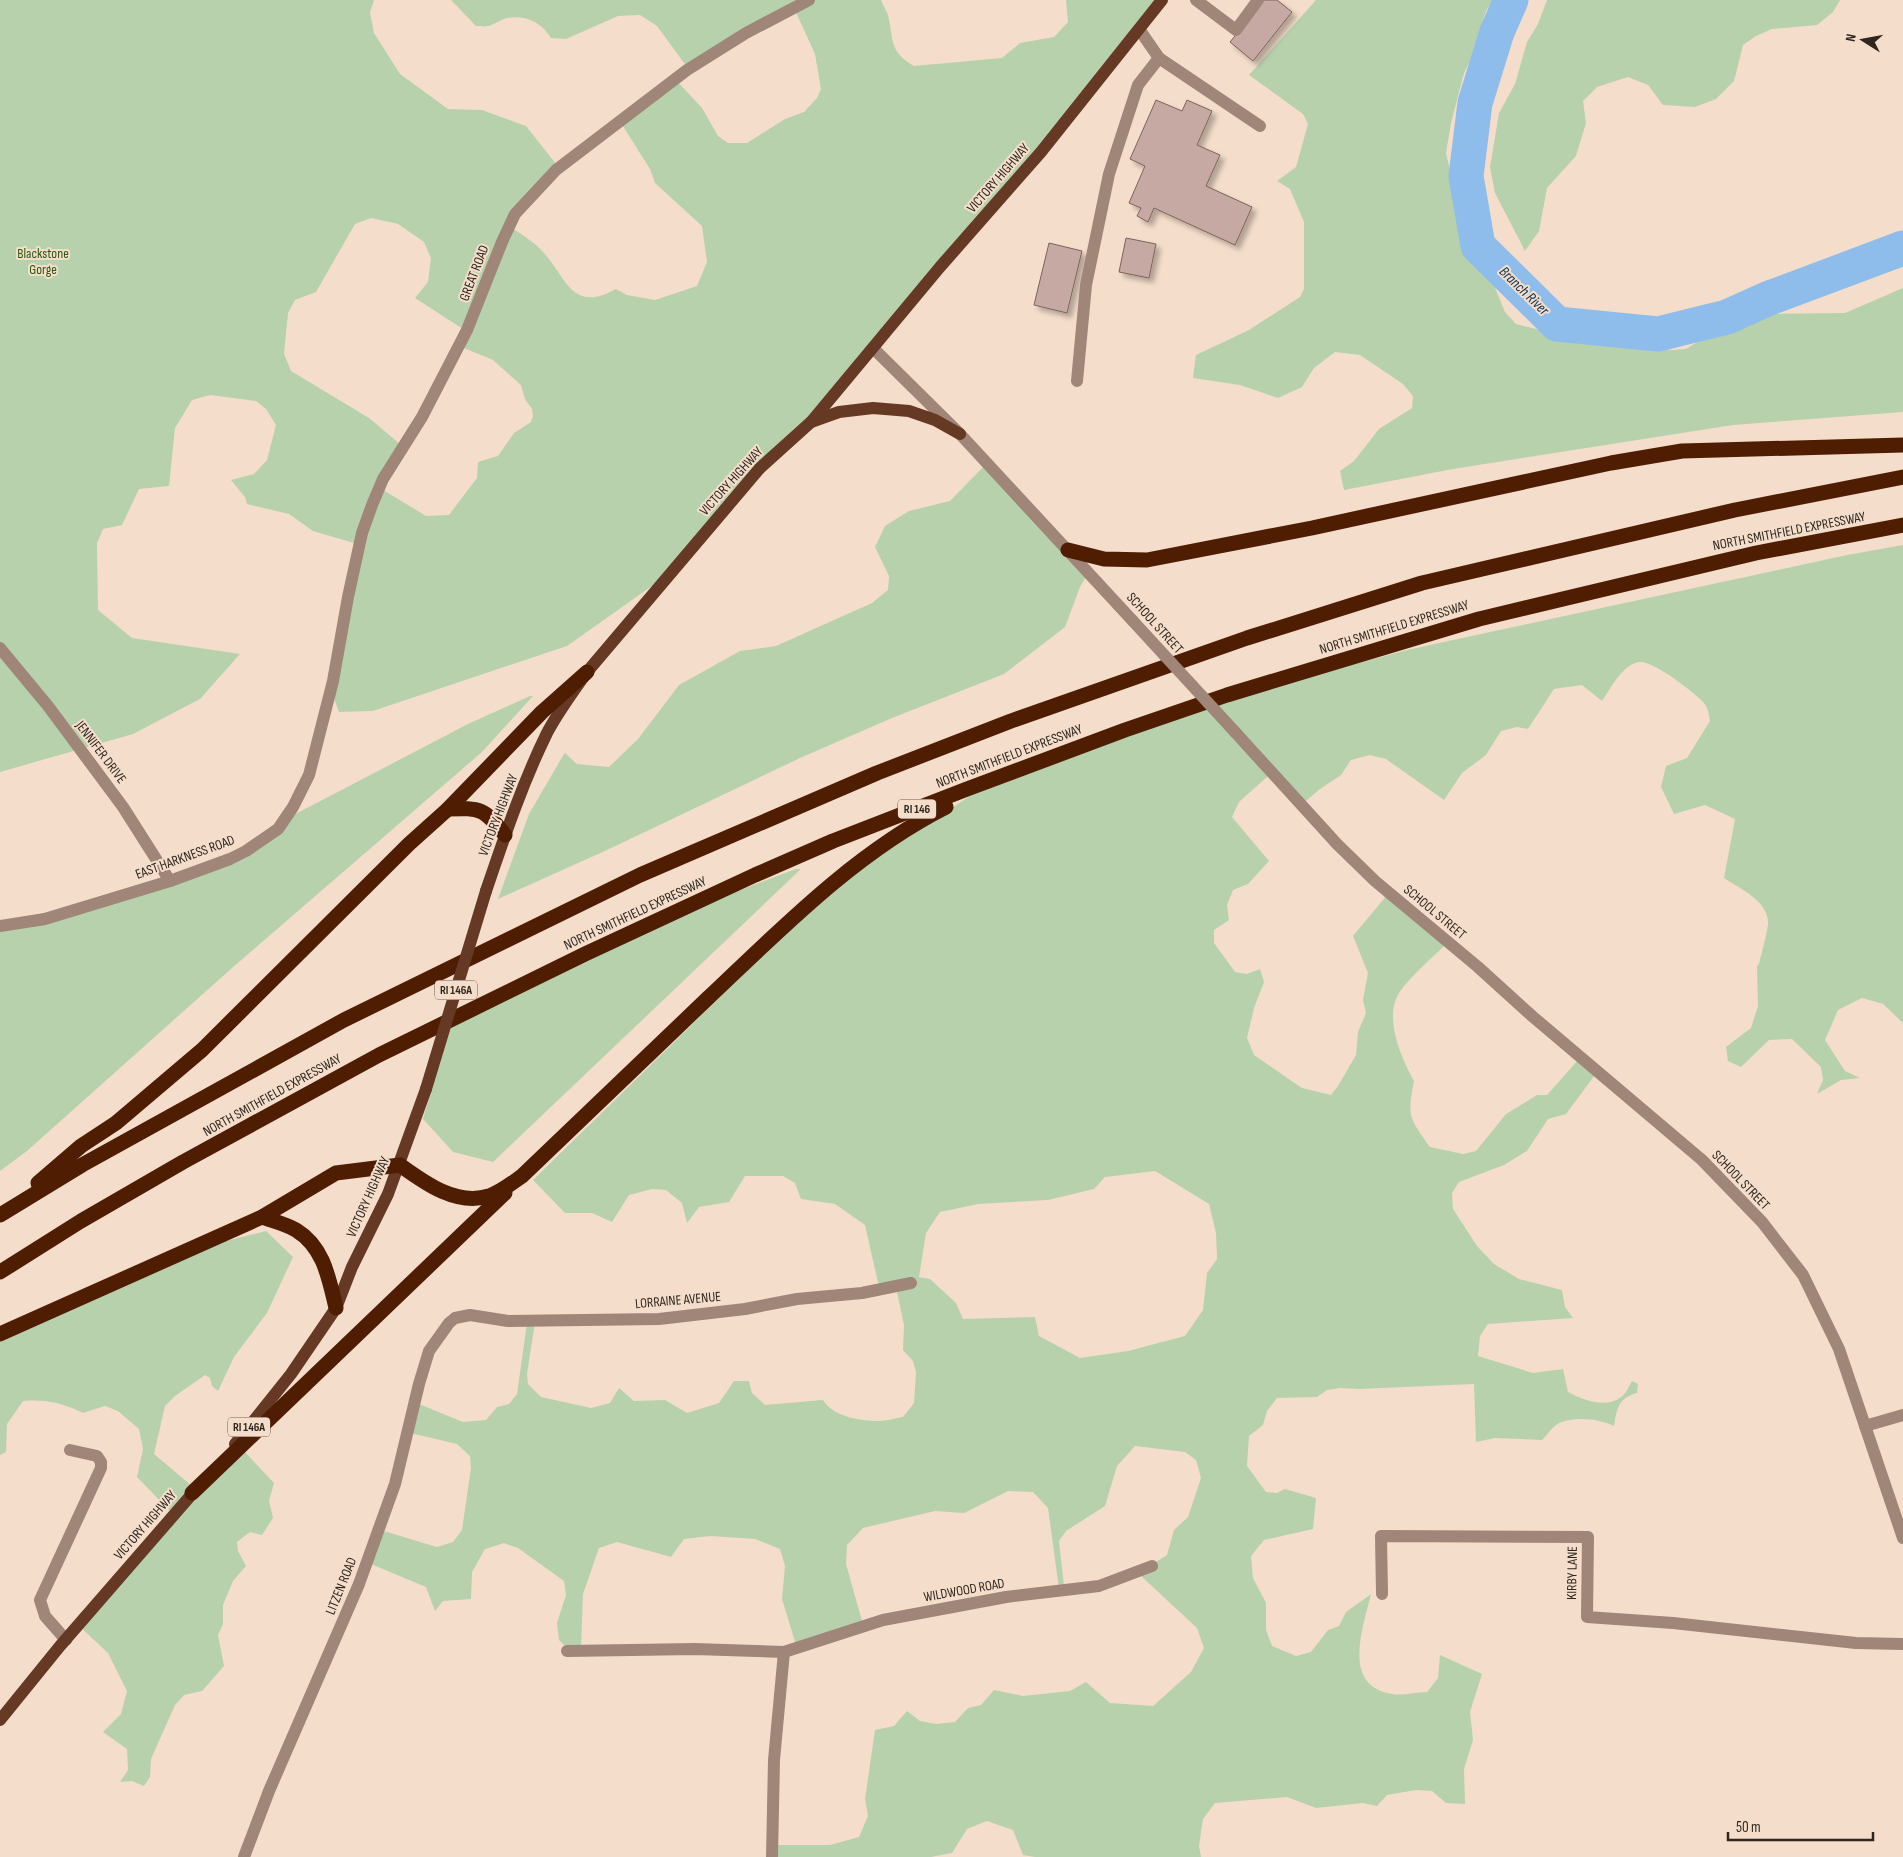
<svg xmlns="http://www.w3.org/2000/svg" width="1903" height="1857" viewBox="0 0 1903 1857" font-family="'Sofia Sans Condensed',sans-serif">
<defs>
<filter id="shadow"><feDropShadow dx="4.5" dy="4.5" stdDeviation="2.5" flood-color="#0004"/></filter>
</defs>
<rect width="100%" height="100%" fill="#f4decb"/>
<!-- green -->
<g fill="#b7d1ad" fill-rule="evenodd">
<path d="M0,0H374L370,13L374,33L400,74L448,109L482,110L526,126L556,164L508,225C519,233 533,241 542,251C567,277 571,314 616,289L627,295L655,300L697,286L707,262L702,226L655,183L650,169L619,120L676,80L702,108L718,136L728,143H747L785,119L804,112L817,98L821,89L815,54L794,8L687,67L657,26L640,15L618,16L566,39L551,38C541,22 526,15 507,18C499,20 494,25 488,26C485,27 479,26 476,26L451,0H881C883,5 886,10 888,15C894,39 888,51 914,66L1002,58L1020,43L1054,37L1068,22L1066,0H1166L875,344L673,571L567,646L373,711L339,712L330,688L354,543L313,531L289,514L247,504L245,497L231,480L254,474L267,460L276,425L266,409L256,401L210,395L192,400L175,428L169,486L139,489L122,525L103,529L97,543L98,610L132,638L240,654L200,699L133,734L0,772ZM371,218L398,224L424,242L431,258L428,282L415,298L463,329L459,346L493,360L521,385L525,399L532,409L533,416L531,422L514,433L498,456L478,462L477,478L449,515L426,516L380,488L400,444L369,418L291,371L284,354L288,313L295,300L316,292L355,224Z"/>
<path d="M1316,0H1493L1486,11L1470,61L1464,73L1451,123L1446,153L1454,187L1505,312L1516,324L1568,337L1672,350L1686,349L1717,330L1766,314L1845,313L1903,288V412L1733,425L1453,469L1344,490L1340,471L1354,461L1379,429L1412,408L1413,396L1403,384L1360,355L1335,352L1314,368L1302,387L1278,398L1240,385L1193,378L1196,355L1249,330L1300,297L1304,289V222L1290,189L1277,181L1296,167L1308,124L1303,114L1249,75Z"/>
<path d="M1547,0H1840L1833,12L1817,25L1772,29L1756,36L1743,45L1734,81L1716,99L1695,107L1663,105L1648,85L1628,77L1597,87L1583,101L1586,123L1576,156L1547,188L1539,231L1525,251L1495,193L1490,167L1499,113L1515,84L1527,42L1538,24Z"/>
<path d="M986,464L1087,575L1080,587L1065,627L1004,674L892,718L800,758L607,850L498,899L529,814L564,754L565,753L577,764L609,767L638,739L679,685L740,651L776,646L872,603L888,590L889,576L875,547L885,526L909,511L950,501Z"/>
<path d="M1903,545V1023L1883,1004L1862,998L1838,1010L1825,1040L1845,1071L1860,1078L1841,1080L1817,1094L1823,1080L1821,1067L1792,1039L1769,1040L1741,1067L1728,1061L1726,1047L1751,1028L1758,1006L1757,966L1759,964C1762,951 1766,938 1768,925C1770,901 1740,889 1724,878L1735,819L1705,805L1674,814L1661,787L1666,766L1687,758L1710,721C1709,715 1708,707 1704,703C1694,692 1653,660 1639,662C1622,665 1611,688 1602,701L1582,685L1554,689L1528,729L1517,727L1501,731L1486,755L1462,773L1444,800L1386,759L1370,755L1351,760L1341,775L1320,789L1300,806L1268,776L1239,802L1232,817L1269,861L1248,884L1233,890L1227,905L1229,920L1214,930V943L1235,972L1247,974L1260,969L1264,982L1254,1008L1247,1038L1254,1055L1302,1088L1331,1095L1338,1086L1356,1055L1358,1032L1366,1013L1363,1000L1368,973L1353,936L1387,895L1444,946C1430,960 1413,974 1401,990C1382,1015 1401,1057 1414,1081C1407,1117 1409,1117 1430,1147L1463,1154L1476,1151L1506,1114L1537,1095H1547L1578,1060L1595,1075L1566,1114L1548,1119L1527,1151L1504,1165L1459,1182L1452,1193L1453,1209L1477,1246L1494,1264L1519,1279L1562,1290L1565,1307L1573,1318L1488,1324L1480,1336L1478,1356L1533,1373L1563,1369L1568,1392C1583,1400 1606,1409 1621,1397C1626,1394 1629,1386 1632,1381L1638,1384L1637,1393C1618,1398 1617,1409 1614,1426C1600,1419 1575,1416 1559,1423C1553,1426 1547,1435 1542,1440L1495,1438L1476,1442L1474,1384L1359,1389L1340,1388L1327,1390L1317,1397L1277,1398L1267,1411L1263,1425L1249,1436L1247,1466L1266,1492L1277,1493L1285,1489L1316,1498L1313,1529L1264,1540L1251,1556L1253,1578L1266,1603V1630L1272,1646L1296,1656L1311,1652L1328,1630L1339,1626L1346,1612L1371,1594C1363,1628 1341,1686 1392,1694C1403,1696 1416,1692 1427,1692L1438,1678L1440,1655L1482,1674L1470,1712L1473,1740L1464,1769L1465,1804L1446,1803L1432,1791L1416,1790L1387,1795L1377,1806L1363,1803L1316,1808L1287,1797L1215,1803L1203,1819L1199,1846L1201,1857H1035L1023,1855L1013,1830L987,1821L967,1829L952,1853L931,1857H772L773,1845H830L859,1837L868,1816L865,1799L875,1730L894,1726L907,1711L920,1721L936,1724L955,1722L968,1708L981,1705L994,1690L1023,1696L1070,1691L1086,1682L1110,1703L1153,1706L1191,1672L1204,1648L1197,1628L1141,1576L1142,1571L1167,1555L1174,1530L1188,1517L1201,1478L1196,1460L1185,1452L1135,1446L1117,1466L1105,1506L1066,1531L1059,1541L1064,1586L1059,1589L1048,1508L1033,1492L1008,1491L964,1513L935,1511L863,1528L847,1545L846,1564L862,1621L796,1645L782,1599L785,1566L780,1549L755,1539L710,1536L684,1539L671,1557L617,1542L599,1548L583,1594L581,1648L570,1651L559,1640L557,1623L566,1595L564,1581L518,1548L504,1543L485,1549L472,1572L471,1599L443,1601L435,1611L426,1587L366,1562L377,1529L437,1547L453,1542L462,1530L471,1468L470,1456L457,1444L406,1432L414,1402L463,1422L486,1420L497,1407L509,1404L517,1394L527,1323L535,1322L527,1374L528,1384L541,1397L591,1408L610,1403L619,1388L634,1401L665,1400L687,1413L719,1403L734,1381H749L752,1393L765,1405L823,1400C833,1417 861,1421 879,1421C887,1421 895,1418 903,1417L914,1403L916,1372L913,1361L903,1350L904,1325L896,1287H879L865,1225L835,1204L801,1199L795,1183L783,1176H745L729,1202L699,1207L687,1223L682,1203L666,1190L652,1189L629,1195L612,1222L592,1213H565L533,1180L803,916L920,823L952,808L993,780L1206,704L1407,650L1847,555ZM1155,1171L1209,1204L1216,1233L1217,1259L1207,1273L1203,1310L1185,1336L1128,1351L1080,1358L1039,1336L1035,1317L963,1319L956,1303L930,1279L919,1277L926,1233L940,1212L978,1204L1048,1200L1094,1189L1105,1177Z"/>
<path d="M530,696H533L482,752L232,968L27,1151L0,1171V926L231,857L282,821L468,724Z"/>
<path d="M796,869H801L493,1162L453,1152L423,1119L452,1024L698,906Z"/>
<path d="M266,1231L293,1257L267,1313L234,1357L218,1391L212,1386L210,1378L205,1375L175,1396L165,1406L154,1454L192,1486L243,1450L274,1483L269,1501L273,1518L262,1535L250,1532L237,1542L238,1551L246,1566L233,1581L223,1605V1624L218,1635L224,1666L202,1691L184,1695L175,1705L151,1759L150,1777L144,1786L132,1781L120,1782L128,1770L127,1749L103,1732L121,1714L127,1691L108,1653L78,1625L171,1512L137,1477L143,1449L139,1429L118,1411L105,1406L83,1413C63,1403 45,1399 23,1401L7,1424L6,1452L0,1455V1334L206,1246Z"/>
</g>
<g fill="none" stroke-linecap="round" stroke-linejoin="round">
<!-- river -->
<path stroke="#8ebdeb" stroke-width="35" d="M1511,0L1497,32L1475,103L1466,176L1478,246L1557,324L1658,334L1727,317L1767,299L1903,248"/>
</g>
<!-- building -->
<g fill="#c6a9a2" stroke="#7c625c" filter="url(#shadow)">
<path d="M1264,0H1277L1292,12L1253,61L1230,42Z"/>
<path d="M1156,100L1182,111L1187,100L1212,111L1197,145L1220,155L1206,186L1252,207L1235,245L1154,208L1148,222L1137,216L1141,208L1129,203L1145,166L1130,159Z"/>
<path d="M1126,238L1156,244L1149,278L1119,272Z"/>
<path d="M1049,243L1082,251L1067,313L1034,305Z"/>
</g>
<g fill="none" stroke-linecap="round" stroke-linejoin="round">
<!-- minor -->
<g stroke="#a08579" stroke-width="12">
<path d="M1196,0L1236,30L1258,0"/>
<path d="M1159,58L1260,126"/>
<path d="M873,348L960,434L1132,620"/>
<path d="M1077,381L1086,285L1109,174L1138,85L1159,58L1139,29"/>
<path d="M0,648L48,706L123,807L170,881"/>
<path d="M1235,732L1337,844L1375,881L1478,967L1532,1016L1702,1160L1762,1222L1803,1275L1839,1349L1903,1538"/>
<path d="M0,926L45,919L170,881L230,859L246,851L278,829L293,807L309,775L333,681L348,597L362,533L372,505L383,479L422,417L467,330L502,242L515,214L556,170L687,70L746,33L809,0"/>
<path d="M1865,1426L1903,1415"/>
<path d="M1382,1594L1381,1536L1588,1537L1587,1617L1673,1623L1856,1643L1903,1644"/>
<path d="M66,1640L45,1616L40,1600L101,1468V1462L97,1456L70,1450"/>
<path d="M567,1651L695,1649L784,1652L883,1620L1006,1597L1099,1586L1152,1566"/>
<path d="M244,1857L269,1791L359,1584L395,1484L419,1384L429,1351L449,1323L455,1318L470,1315L508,1321L659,1319L745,1309L797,1299L862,1293L911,1283"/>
<path d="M772,1857L774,1760L784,1652"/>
</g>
<!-- major -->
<g stroke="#653924" stroke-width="12">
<path d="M811,422L839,412L873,408L909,411L935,420L960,434"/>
<path d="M486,891C504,838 522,784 547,733C558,712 573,692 587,672L760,468L811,422L940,267L1041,152L1162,0"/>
<path d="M235,1444L291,1374L336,1308L352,1267L388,1194L426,1089"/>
<path d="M0,1720L60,1646L199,1486"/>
</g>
<!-- highway -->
<g stroke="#4f1d02" stroke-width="15">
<path d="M1068,550L1104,559L1147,560L1312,528L1611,463L1682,451L1903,445"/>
<path d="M448,809C481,808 484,808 505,835"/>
<path d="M38,1183L81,1146L116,1123L202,1050L409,844L448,809L542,712L587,672"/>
<path d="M0,1215L82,1165L344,1020L640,875L877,773L1011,721L1247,638L1422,583L1735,510L1903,477"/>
<path d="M262,1217C273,1221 286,1224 296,1230C324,1247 329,1279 336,1308"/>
<path d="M0,1272L81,1221L183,1162L379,1055L585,954L755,875L833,841L967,789L1125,730L1227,695L1479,619L1756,553L1903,525"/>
<path d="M0,1334L262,1217L336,1173L400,1165C425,1183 456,1206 489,1196C501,1192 512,1183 522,1176C584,1117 646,1058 708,998C781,929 855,853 946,807"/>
<path d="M192,1493L505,1193"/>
</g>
<!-- minor-bridge -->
<path stroke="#a08579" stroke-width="12" d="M1132,620L1235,732"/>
<!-- major-bridge -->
<path stroke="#653924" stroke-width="12" d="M426,1089L486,891"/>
</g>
<g text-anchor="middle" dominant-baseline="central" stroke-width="4" stroke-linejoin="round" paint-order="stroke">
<!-- shield labels -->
<g fill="#f4decb" stroke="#6a5d53" stroke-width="1">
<rect x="898" y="799.5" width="38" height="19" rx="4"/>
<rect x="435" y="980.5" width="42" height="19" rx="4"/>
<rect x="228" y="1417.5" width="42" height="19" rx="4"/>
</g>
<g font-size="12" font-weight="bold" fill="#2f261f">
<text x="917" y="809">RI 146</text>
<text x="456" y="990">RI 146A</text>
<text x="249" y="1427">RI 146A</text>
</g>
<!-- street labels -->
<g font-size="14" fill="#2f261f" stroke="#f4decb">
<text transform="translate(998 178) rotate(-49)">VICTORY HIGHWAY</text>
<text transform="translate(474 273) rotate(-69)">GREAT ROAD</text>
<text transform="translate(731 481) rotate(-48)">VICTORY HIGHWAY</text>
<text transform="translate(1789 531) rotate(-11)">NORTH SMITHFIELD EXPRESSWAY</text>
<text transform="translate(1155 623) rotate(48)">SCHOOL STREET</text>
<text transform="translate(1394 627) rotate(-17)">NORTH SMITHFIELD EXPRESSWAY</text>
<text transform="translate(101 752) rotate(53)">JENNIFER DRIVE</text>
<text transform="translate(1009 756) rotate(-21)">NORTH SMITHFIELD EXPRESSWAY</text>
<text transform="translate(498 815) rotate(-69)">VICTORY HIGHWAY</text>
<text transform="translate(185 857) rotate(-20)">EAST HARKNESS ROAD</text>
<text transform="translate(1435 912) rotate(40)">SCHOOL STREET</text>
<text transform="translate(635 913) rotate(-25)">NORTH SMITHFIELD EXPRESSWAY</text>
<text transform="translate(272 1095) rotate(-29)">NORTH SMITHFIELD EXPRESSWAY</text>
<text transform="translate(1741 1180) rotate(46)">SCHOOL STREET</text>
<text transform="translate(368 1197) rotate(-66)">VICTORY HIGHWAY</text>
<text transform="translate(678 1300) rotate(-5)">LORRAINE AVENUE</text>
<text transform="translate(145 1525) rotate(-49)">VICTORY HIGHWAY</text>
<text transform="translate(1572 1573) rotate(-89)">KIRBY LANE</text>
<text transform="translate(341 1586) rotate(-68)">LITZEN ROAD</text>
<text transform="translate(964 1590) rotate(-10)">WILDWOOD ROAD</text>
</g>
<!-- park labels -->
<g font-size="14" fill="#2a580f" stroke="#f4decb">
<text x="43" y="253">Blackstone<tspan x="43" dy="16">Gorge</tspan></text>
</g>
<!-- water labels -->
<g font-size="15" font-style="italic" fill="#0a2e4c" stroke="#f4decb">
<text transform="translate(1524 291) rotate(44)">Branch River</text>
</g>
</g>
<!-- north arrow -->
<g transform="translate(1863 40) rotate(281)" stroke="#f4decb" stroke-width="4" paint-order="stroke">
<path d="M0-4L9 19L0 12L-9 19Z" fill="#2f261f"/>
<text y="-8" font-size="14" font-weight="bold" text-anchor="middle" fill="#2f261f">N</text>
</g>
<!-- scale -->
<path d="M1728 1832v8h145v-8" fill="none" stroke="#2f261f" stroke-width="2.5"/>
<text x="1736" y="1832" font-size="15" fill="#2f261f" stroke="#f4decb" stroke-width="4" paint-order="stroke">50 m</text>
</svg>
